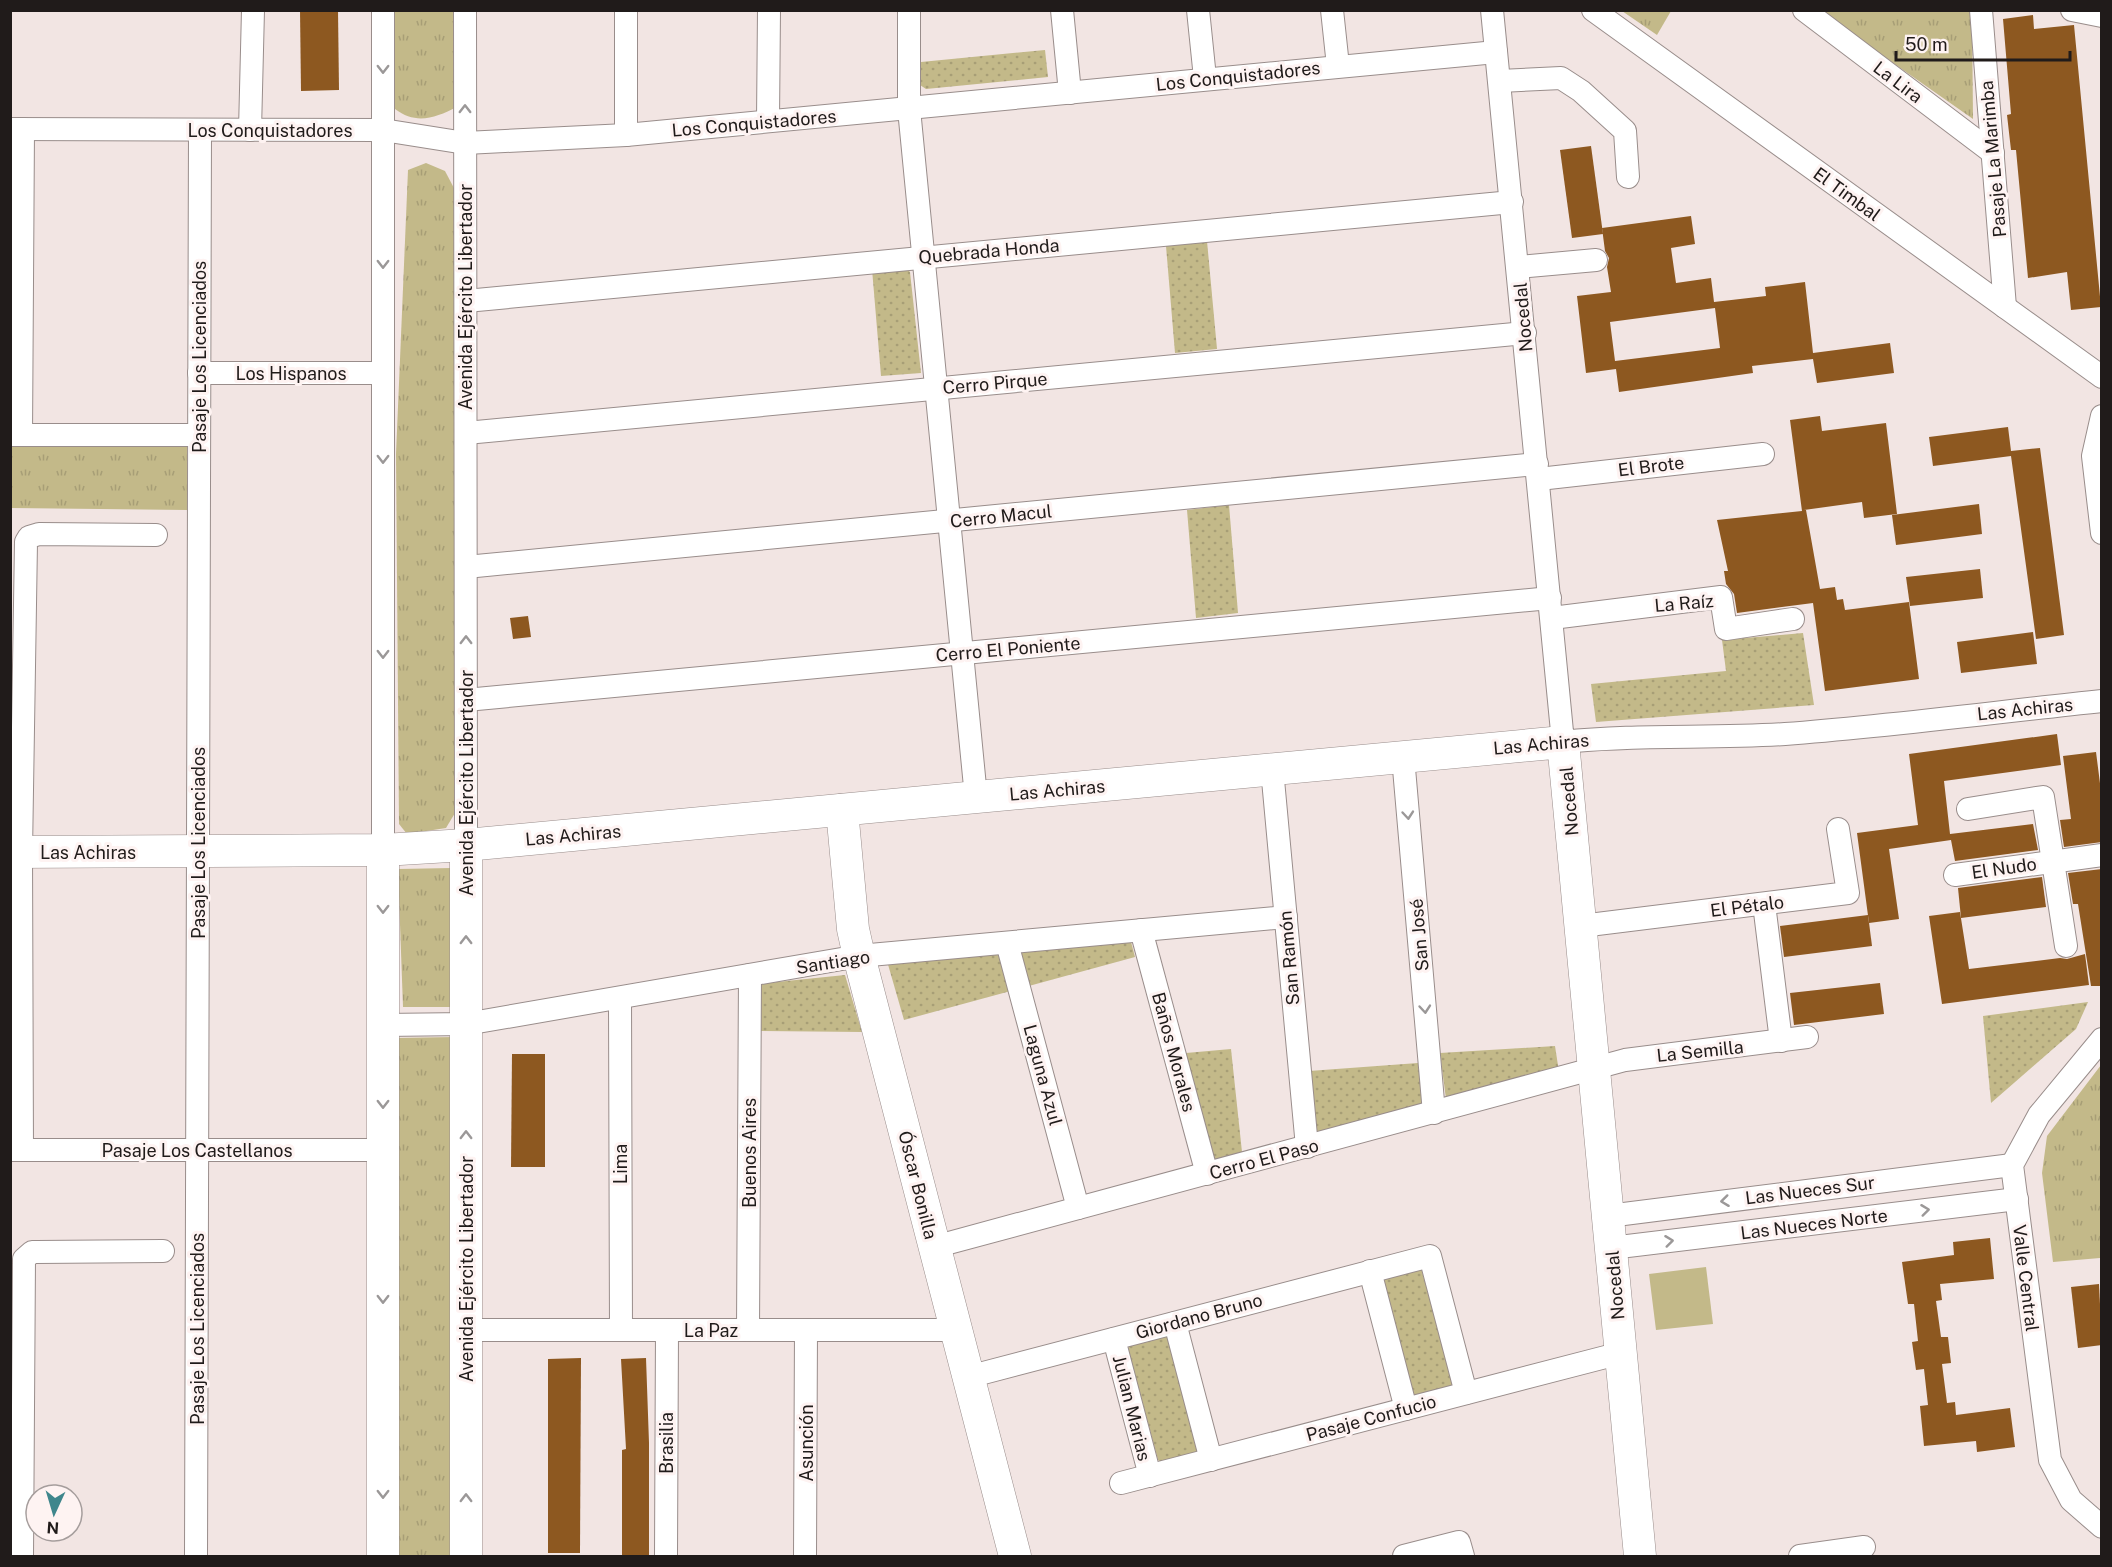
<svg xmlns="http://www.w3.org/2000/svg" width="2112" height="1567" viewBox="0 0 2112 1567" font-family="'Public Sans',sans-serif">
<defs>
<pattern id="grass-dots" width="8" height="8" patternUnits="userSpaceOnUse" patternTransform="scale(1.5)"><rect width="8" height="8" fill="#c3b989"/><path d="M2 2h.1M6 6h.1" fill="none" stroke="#a79e76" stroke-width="1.8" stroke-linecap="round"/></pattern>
<pattern id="park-tufts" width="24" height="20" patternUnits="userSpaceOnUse" patternTransform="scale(1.5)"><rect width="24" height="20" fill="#c3b989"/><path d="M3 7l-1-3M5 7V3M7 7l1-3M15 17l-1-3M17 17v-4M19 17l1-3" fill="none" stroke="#a79e76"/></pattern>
</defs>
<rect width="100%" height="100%" fill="#f2e5e3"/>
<!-- grass -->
<g fill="url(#grass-dots)">
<path d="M1045,50L1048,77L926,89L920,85L921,62Z"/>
<path d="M1207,241L1217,349L1175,353L1166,246Z"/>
<path d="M900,263L910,272L921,373L881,376L872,269Z"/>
<path d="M1229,505L1238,613L1196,618L1187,510Z"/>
<path d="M1803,633L1814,705L1596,722L1591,684L1726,671L1722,640Z"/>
<path d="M1130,938L1135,957L904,1020L887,961Z"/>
<path d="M845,975L862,1032L759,1031L758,984Z"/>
<path d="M2088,1002L2076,1029L1991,1103L1983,1016Z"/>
<path d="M1555,1046L1559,1072L1446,1099L1440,1053Z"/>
<path d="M1231,1049L1242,1152L1212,1160L1186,1053Z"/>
<path d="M1418,1063L1423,1104L1315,1133L1309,1071Z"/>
<path d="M1420,1264L1453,1385L1414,1396L1380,1276Z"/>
<path d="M1162,1334L1172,1340L1200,1449L1196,1456L1163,1464L1158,1460L1128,1349L1130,1344Z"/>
</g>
<!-- park -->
<g fill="url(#park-tufts)">
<path d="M395,11H457V107C435,118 416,125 395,109Z"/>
<path d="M1622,11H1671L1657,35Z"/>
<path d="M1819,11H1972L1973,119Z"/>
<path d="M426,163L445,171L455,190V813L446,828L407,834L399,824L396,454L408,170Z"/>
<path d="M11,441L187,442V510L11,508Z"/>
<path d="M452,868L453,1007H403L398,869Z"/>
<path d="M455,1037L453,1556H399L394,1038Z"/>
<path d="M2101,1065V1268L2100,1258L2053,1262L2042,1173L2047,1136Z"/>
</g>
<!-- pitch -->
<path fill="#c3b989" d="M1706,1267L1713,1324L1656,1330L1649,1274Z"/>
<!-- building -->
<g fill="#8d5820" fill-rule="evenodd">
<path d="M300,10H338L339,90L301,91Z"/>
<path d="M2033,15L2034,29L2074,25L2101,307L2071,310L2067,272L2028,278L2016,150H2011L2007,115L2011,114L2003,19Z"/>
<path d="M1591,146L1603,234L1572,238L1560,150Z"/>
<path d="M1691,216L1695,244L1671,248L1676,283L1711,278L1714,302L1766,296L1765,287L1805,282L1813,353L1890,343L1894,373L1817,383L1813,359L1752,366L1753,373L1619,392L1616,369L1586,373L1577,296L1611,292L1607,267L1609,258L1605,251L1602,228ZM1715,308L1720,348L1615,361L1610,322Z"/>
<path d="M1820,416L1822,431L1886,423L1897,514L1864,518L1862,502L1804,510H1806L1820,589L1835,587L1837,600L1843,599L1845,610L1909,602L1919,679L1825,691L1813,603L1737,613L1734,594L1726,584L1724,571H1728L1717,520L1802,511L1790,420Z"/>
<path d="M2008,427L2011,451L2040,448L2064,635L2036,639L2011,456L1933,466L1929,437Z"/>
<path d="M1979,504L1982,534L1896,545L1892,515Z"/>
<path d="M1980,569L1983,598L1910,606L1906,577Z"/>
<path d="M528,616L531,637L513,639L510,618Z"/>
<path d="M2033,632L2037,664L1961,673L1957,642Z"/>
<path d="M2057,734L2061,765L1944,781L1950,834L2033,824L2038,850L1955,861L1951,840L1889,849L1899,919L1869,923L1857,833L1918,825L1909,754Z"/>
<path d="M2096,752L2102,799V842L2064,847L2060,820L2071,819L2063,756Z"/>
<path d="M2102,869V986H2091L2078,904H2073L2068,873Z"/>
<path d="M2042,877L2046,907L1961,918L1958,888Z"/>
<path d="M1960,912L1969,969L2060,958L2067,959L2085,954L2089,985L1942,1004L1929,916Z"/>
<path d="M1868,915L1872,946L1784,957L1780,926Z"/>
<path d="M1880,983L1884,1014L1794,1025L1790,993Z"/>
<path d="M512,1054H545V1167H511Z"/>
<path d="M1990,1238L1994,1279L1940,1284L1942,1300L1936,1301L1941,1337H1948L1951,1363L1942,1364L1947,1403L1955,1402L1956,1415L2010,1408L2015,1447L1977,1452L1976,1441L1924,1446L1920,1406L1928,1405L1924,1369L1916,1370L1912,1342L1918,1341L1914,1304H1908L1902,1262L1954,1255L1953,1242Z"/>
<path d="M2099,1284L2102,1345L2078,1348L2071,1287Z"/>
<path d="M581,1358L580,1553H548V1359Z"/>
<path d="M646,1358L649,1443V1557H622V1450L626,1449L621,1359Z"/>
</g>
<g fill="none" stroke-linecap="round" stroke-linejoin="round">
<!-- street casing -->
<g stroke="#998d8b" stroke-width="24">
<g id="street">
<path d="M465,10L466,845"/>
<path d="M909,10V109L976,797"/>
<path d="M1062,10L1070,93"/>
<path d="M1198,10L1205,78"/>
<path d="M1332,10L1338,66"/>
<path d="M1492,10L1563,742C1638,734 1711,739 1785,734C1891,726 1996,712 2102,701"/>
<path d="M1593,10L2102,377"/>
<path d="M1804,10L1993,153"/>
<path d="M1981,10L2005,307"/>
<path d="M2072,10L2102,16"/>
<path d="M1500,81L1561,78L1581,91L1625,131L1628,177"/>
<path d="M768,120L769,10"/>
<path d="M10,129L383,130L465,143L626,135L1496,52"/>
<path d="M250,130L253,10"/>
<path d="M626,135V10"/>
<path d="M1518,267L1596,260"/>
<path d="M466,301L1512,202"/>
<path d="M199,373H383"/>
<path d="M2102,416L2093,456L2102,533"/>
<path d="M466,433L1525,333"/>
<path d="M10,435H199"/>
<path d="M21,435L23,129"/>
<path d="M1539,479L1763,454"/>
<path d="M466,567L1537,464"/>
<path d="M1552,618L1721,597L1726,629L1793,619"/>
<path d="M466,700L1550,598"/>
<path d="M1403,757L1434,1113"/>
<path d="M1272,769L1307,1147"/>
<path d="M1968,809L2043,797L2066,946"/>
<path d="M383,850V10"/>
<path d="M1955,875L2102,855"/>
<path d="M1764,904L1781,1041"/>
<path d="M1581,926L1848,893L1838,829"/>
<path d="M1141,930L1207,1174"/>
<path d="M1007,943L1078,1208"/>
<path d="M620,998L621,1330"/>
<path d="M383,1025L466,1024L859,956L1286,917"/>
<path d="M2102,1039L2039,1115L2012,1165L2050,1460L2071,1500L2102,1527"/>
<path d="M10,1150H383"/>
<path d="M22,1150L21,852L26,542L29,537L39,534L156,535"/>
<path d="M1608,1216L2012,1165"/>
<path d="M934,1247L1625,1060L1807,1037"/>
<path d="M1611,1248L2017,1199"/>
<path d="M1370,1271L1406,1409"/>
<path d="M1175,1323L1211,1460"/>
<path d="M466,1330H956"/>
<path d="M748,1330L750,975"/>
<path d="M1114,1339L1150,1476"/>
<path d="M968,1377L1430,1256L1466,1393"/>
<path d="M1121,1483L1621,1353"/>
<path d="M22,1556L24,1259L32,1252H37L163,1251"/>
<path d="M196,1556L200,130"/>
<path d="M666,1556L667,1330"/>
<path d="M805,1556L806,1330"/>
<path d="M1404,1556L1459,1542L1463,1556"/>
<path d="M1800,1556L1864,1547"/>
</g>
</g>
<!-- secondary casing -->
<g stroke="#998d8b" stroke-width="33">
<g id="secondary">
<path d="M842,810L853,929L859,956L1015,1556"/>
<path d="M383,850V1556"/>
<path d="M10,852L383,850L466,845L1563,742L1640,1556"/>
<path d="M466,1556V845"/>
</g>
</g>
<!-- street -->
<use href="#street" stroke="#fff" stroke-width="22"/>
<!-- secondary -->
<use href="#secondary" stroke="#fff" stroke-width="32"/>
</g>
<!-- one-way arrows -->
<defs><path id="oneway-chevron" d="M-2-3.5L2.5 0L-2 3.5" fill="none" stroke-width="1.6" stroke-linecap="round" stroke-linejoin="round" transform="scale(1.5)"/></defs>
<g stroke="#9b9898">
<use href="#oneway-chevron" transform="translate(383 69) rotate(90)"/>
<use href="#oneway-chevron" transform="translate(465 109) rotate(-90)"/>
<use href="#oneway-chevron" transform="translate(383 264) rotate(90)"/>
<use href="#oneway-chevron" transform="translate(383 459) rotate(90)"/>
<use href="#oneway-chevron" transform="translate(466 640) rotate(-90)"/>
<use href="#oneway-chevron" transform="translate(383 654) rotate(90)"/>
<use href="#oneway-chevron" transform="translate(1408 815) rotate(85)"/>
<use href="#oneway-chevron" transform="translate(383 909) rotate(90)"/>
<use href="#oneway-chevron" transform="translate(466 940) rotate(-90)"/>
<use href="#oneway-chevron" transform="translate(1425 1009) rotate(85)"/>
<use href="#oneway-chevron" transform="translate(383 1104) rotate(90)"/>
<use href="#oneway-chevron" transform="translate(466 1135) rotate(-90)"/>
<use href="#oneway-chevron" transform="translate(1725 1201) rotate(173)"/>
<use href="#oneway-chevron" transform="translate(1925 1210) rotate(-7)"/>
<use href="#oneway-chevron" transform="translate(1669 1241) rotate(-7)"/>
<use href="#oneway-chevron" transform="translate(383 1299) rotate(90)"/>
<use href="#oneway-chevron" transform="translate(383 1494) rotate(90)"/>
<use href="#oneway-chevron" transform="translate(466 1498) rotate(-90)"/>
</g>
<g text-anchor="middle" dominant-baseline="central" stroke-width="6" stroke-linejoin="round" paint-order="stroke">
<!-- street labels -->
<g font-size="18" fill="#201b1a" stroke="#fef3f2">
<text transform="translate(1238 76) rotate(-6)">Los Conquistadores</text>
<text transform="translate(1898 82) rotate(37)">La Lira</text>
<text transform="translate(754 123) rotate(-5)">Los Conquistadores</text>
<text x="270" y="130">Los Conquistadores</text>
<text transform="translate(1993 159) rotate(-95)">Pasaje La Marimba</text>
<text transform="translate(1847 194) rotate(36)">El Timbal</text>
<text transform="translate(989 251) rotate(-5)">Quebrada Honda</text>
<text transform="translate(465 297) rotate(-90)">Avenida Ejército Libertador</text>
<text transform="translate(1523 317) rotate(-95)">Nocedal</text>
<text transform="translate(199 357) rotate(-90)">Pasaje Los Licenciados</text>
<text x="291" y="373">Los Hispanos</text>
<text transform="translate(995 383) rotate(-5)">Cerro Pirque</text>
<text transform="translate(1651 466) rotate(-7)">El Brote</text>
<text transform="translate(1001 516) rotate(-6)">Cerro Macul</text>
<text transform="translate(1684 603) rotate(-5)">La Raíz</text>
<text transform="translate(1008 649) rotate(-5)">Cerro El Poniente</text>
<text transform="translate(2025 709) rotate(-6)">Las Achiras</text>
<text transform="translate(1541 744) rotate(-5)">Las Achiras</text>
<text transform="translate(466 783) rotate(-90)">Avenida Ejército Libertador</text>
<text transform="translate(1057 790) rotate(-5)">Las Achiras</text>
<text transform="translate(1569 801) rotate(-95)">Nocedal</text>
<text transform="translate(573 835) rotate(-5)">Las Achiras</text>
<text transform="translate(198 843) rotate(-90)">Pasaje Los Licenciados</text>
<text x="88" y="852">Las Achiras</text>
<text transform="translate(2004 868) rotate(-8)">El Nudo</text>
<text transform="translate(1747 906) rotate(-7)">El Pétalo</text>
<text transform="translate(1419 935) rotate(-95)">San José</text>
<text transform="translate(1289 958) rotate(-95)">San Ramón</text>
<text transform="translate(833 962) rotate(-9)">Santiago</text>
<text transform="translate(1700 1051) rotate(-6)">La Semilla</text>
<text transform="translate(1174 1052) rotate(75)">Baños Morales</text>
<text transform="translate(1043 1075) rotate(75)">Laguna Azul</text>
<text x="197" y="1150">Pasaje Los Castellanos</text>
<text transform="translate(749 1153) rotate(-90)">Buenos Aires</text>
<text transform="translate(1264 1159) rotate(-15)">Cerro El Paso</text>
<text transform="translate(620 1164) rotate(-90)">Lima</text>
<text transform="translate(918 1185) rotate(76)">Óscar Bonilla</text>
<text transform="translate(1810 1190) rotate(-7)">Las Nueces Sur</text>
<text transform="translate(1814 1224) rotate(-7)">Las Nueces Norte</text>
<text transform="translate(466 1269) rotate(-90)">Avenida Ejército Libertador</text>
<text transform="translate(2026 1278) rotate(83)">Valle Central</text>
<text transform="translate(1615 1285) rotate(-95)">Nocedal</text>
<text transform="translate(1199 1316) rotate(-15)">Giordano Bruno</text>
<text transform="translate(197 1329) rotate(-90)">Pasaje Los Licenciados</text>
<text x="711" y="1330">La Paz</text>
<text transform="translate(1132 1408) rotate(76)">Julian Marias</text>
<text transform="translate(1371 1418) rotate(-15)">Pasaje Confucio</text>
<text transform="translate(666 1443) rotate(-90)">Brasilia</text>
<text transform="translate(806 1443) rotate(-90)">Asunción</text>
</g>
</g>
<!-- border -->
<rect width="2112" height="1567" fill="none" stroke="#201b1a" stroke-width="24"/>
<!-- north arrow -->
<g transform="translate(54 1513) rotate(184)"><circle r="28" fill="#fef3f2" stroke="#a59d9c" stroke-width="1.5"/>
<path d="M0-4.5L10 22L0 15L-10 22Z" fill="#3f868c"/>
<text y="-9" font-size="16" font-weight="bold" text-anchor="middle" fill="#201b1a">N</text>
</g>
<!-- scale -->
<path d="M1896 51v9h174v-9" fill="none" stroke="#201b1a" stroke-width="3"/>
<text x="1905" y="51" font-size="18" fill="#201b1a" stroke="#fef3f2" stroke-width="4.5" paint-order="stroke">50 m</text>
</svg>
